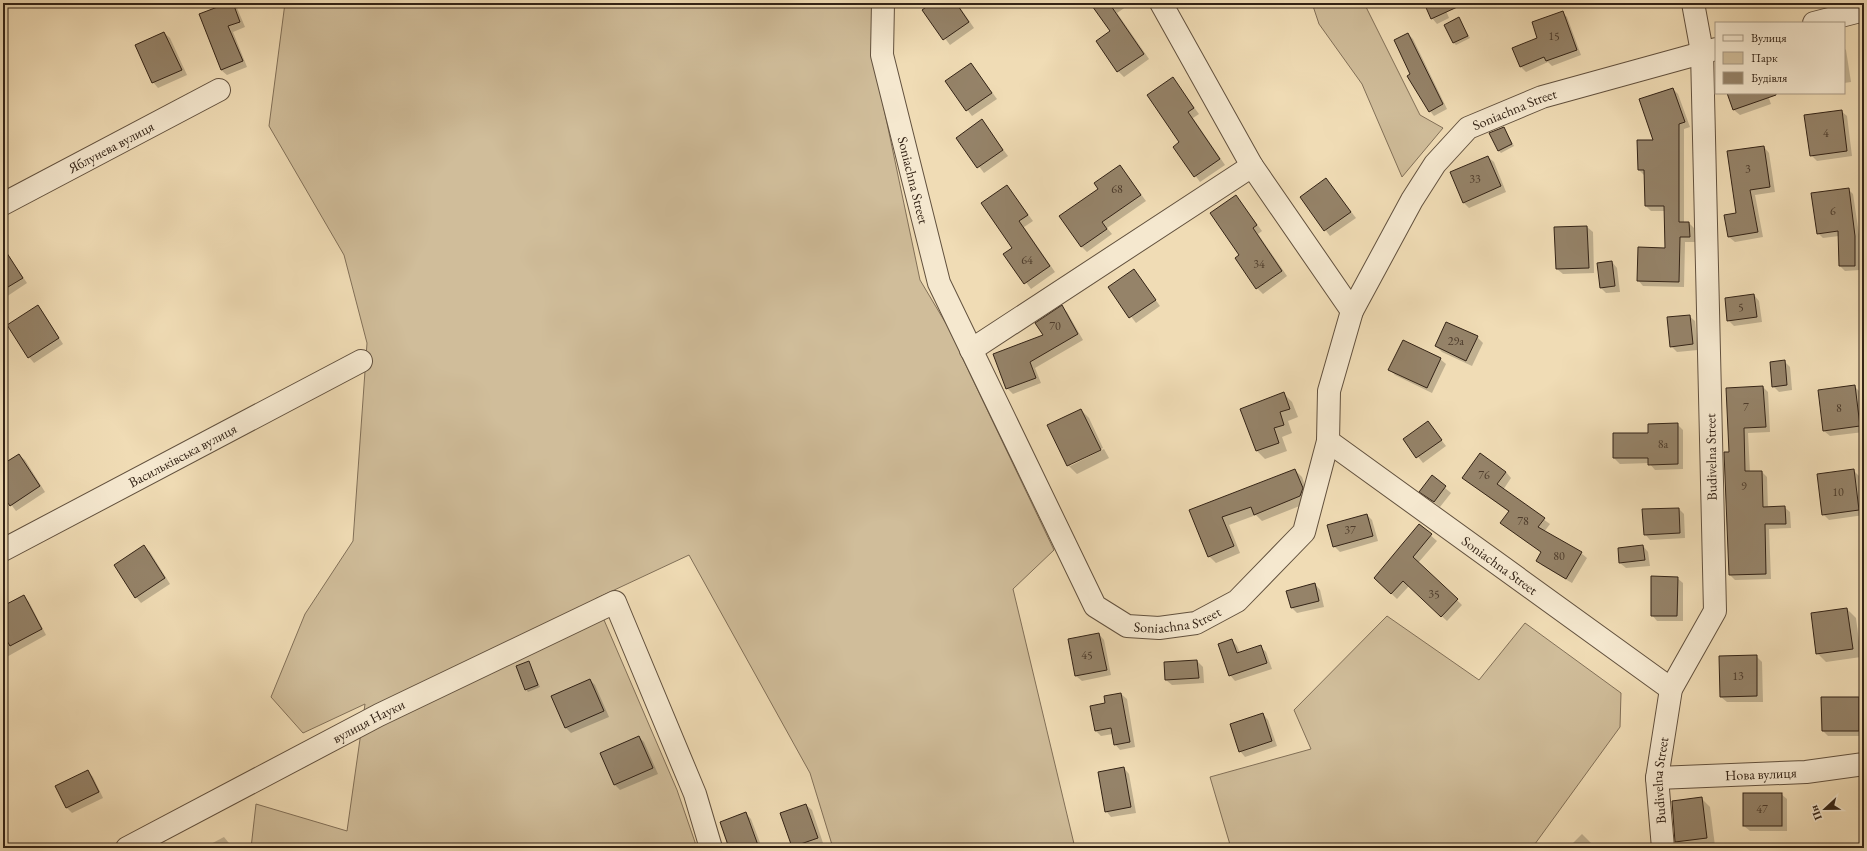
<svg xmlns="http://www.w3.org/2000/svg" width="1867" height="851" viewBox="0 0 1867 851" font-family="'EB Garamond',serif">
<rect width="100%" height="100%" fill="#f0dcb5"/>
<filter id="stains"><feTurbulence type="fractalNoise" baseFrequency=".005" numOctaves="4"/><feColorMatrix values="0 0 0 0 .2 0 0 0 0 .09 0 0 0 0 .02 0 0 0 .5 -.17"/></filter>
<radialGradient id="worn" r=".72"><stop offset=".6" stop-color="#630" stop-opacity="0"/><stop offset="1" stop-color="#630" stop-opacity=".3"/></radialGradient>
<!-- green -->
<g fill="#d0bd9a" stroke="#827058">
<path d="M285,3H872L875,66L920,280L957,342L962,357L1054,550L1013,589L1075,848H833L810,773L689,555L595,599L677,790L697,848H251L256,804L347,831L365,704L303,733L271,697L305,614L353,541L367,343L344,255L269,126Z"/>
<path d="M1312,3H1364L1420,115L1443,128L1402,177L1362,84L1319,24Z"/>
<path d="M1387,616L1479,680L1525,623L1621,693L1620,727L1532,848H1231L1210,777L1311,749L1294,710Z"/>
</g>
<!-- shadow -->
<g fill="#0003">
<path d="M230,3L237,8L245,27L233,32L247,67L227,75L221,70Z"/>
<path d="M934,3H957L974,28L950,45L924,10Z"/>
<path d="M1092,3L1130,4L1117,13L1149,59L1124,77L1118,71L1112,32Z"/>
<path d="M1425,3H1443L1449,18L1437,24L1432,18Z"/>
<path d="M1562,12L1567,17L1581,55L1552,66L1548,62L1526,72L1521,67L1513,49L1539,38Z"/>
<path d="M1459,19L1470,38L1456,45L1454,43Z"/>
<path d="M164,33L170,38L187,75L158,88L153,82Z"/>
<path d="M1408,34L1413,39L1447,109L1434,116L1430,111L1412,75Z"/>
<path d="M1844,48L1846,50L1851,82L1844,83Z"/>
<path d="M971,64L997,99L972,116L946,81Z"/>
<path d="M1173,79L1199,114L1193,118L1225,165L1200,182L1174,147L1181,142Z"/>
<path d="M1673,89L1678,94L1690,127L1684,129V223H1689L1694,228L1695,242H1685L1684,287L1643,286L1638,280L1666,249L1665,211H1651L1646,206L1644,175L1639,170L1654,141Z"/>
<path d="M1728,93H1767L1771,104L1740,115L1734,110Z"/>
<path d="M1841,111L1847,116L1852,156L1817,161L1811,155Z"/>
<path d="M982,121L1008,156L984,173L958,138Z"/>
<path d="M1504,128L1514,146L1501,153L1498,150Z"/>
<path d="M1764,147L1769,153L1775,192L1755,195L1763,237L1735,242L1729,237L1737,213Z"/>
<path d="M1488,157L1494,162L1506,192L1469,208L1463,202Z"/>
<path d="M1120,166L1146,201L1107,228L1112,234L1087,252L1081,246L1099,189Z"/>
<path d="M1326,179L1356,218L1330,236L1301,197Z"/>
<path d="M1007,186L1033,221L1024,227L1055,272L1031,289L1005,254L1013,248Z"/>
<path d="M1848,189L1853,194L1860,241V270L1845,271L1840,266L1839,236L1823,238L1818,233Z"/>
<path d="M1236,196L1262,231L1258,234L1287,276L1263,294L1257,288L1240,256Z"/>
<path d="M1587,227L1593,232L1594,273L1563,274L1557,269Z"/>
<path d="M3,248L27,283L3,299Z"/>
<path d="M1612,262L1617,268L1620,292L1606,293L1600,287Z"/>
<path d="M1134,270L1160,306L1136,323L1109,288Z"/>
<path d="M1754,295L1759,301L1762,322L1734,326L1728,320Z"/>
<path d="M37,306L43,312L63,344L34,363L29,357Z"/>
<path d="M1062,307L1067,312L1083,340L1035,368L1041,383L1013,394L1007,388L1044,336Z"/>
<path d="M1689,316L1695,321L1698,350L1677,352L1671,346Z"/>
<path d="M1477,337L1483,343L1472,366L1442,352L1436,346Z"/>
<path d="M1440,359L1446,364L1432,393L1395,375L1390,370Z"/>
<path d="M1784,361L1790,367L1792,390L1779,392L1773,386Z"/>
<path d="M1854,386L1860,392L1864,432L1830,436L1824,431Z"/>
<path d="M1763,387L1768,392L1770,432L1748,433L1750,472H1762L1767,477L1768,508L1784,507L1790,512L1791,528L1769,529L1771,579L1735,580L1730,575V453Z"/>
<path d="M1284,394L1292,402L1298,417L1288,421L1292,433L1282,437L1287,451L1265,459L1257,451Z"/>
<path d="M1081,410L1089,418L1103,448L1070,463V466L1104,449L1109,458L1077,474L1068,465Z"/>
<path d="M1428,423L1446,446L1423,463L1404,439Z"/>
<path d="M1677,424L1683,430V469L1655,470L1649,463L1620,464L1614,458L1649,434Z"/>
<path d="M19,455L25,460L45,492L16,511L3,494V465Z"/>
<path d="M1295,470L1302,477L1309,496L1307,503L1262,521L1256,515L1229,525L1240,553L1216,563L1209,556L1190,511Z"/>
<path d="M1853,470L1859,476L1864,515L1829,520L1823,514Z"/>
<path d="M1506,472L1511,478L1503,490L1550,524L1544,532L1581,553L1587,558L1572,583L1543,566L1537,561L1542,553L1502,523L1509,512L1463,478Z"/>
<path d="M1432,477L1451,493L1440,507L1421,492Z"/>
<path d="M1679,509L1684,514L1685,538L1650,540L1645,534Z"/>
<path d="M1367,515L1372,520L1378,541L1340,552L1334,546Z"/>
<path d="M1419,525L1437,541L1418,563L1462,605L1447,621L1409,586L1397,599L1375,578Z"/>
<path d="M1643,546L1648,552L1650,566L1626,568L1620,563Z"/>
<path d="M144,547L150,552L170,584L141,603L136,597Z"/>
<path d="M1677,578L1683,583V621H1657L1652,615Z"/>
<path d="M1315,584L1320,590L1324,607L1297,613L1292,608L1288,591Z"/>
<path d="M24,596L29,602L46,635L3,659V607Z"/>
<path d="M1847,609L1856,618L1861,657L1826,662L1817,653Z"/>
<path d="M1099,634L1104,640L1111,675L1082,681L1076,676Z"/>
<path d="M1232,640L1237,646L1240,653L1260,646L1266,652L1272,669L1235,681L1230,675Z"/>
<path d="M1756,656L1762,662L1763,702H1727L1721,697Z"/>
<path d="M1197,661L1203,667L1204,683L1172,685L1166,680Z"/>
<path d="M529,663L540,687L528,692L526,689Z"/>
<path d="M590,680L595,685L609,717L571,733L566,728L552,696Z"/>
<path d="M1121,694L1127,699L1135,747L1120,750L1115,744L1113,734L1101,736L1096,731L1107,704Z"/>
<path d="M1858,698L1864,703V736H1828L1823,731Z"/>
<path d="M1263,714L1268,720L1277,746L1245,757L1240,751Z"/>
<path d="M639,737L644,742L658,774L620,790L615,785L601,753Z"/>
<path d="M1124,768L1129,774L1136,813L1111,817L1106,811Z"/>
<path d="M88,771L93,777L103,798L72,813L66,807Z"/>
<path d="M1781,794L1787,799V831H1750L1744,826Z"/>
<path d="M1701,798L1710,807L1715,846L1682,848L1676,842L1673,802Z"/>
<path d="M806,805L812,810L823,843L810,848H795L793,846Z"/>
<path d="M746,814L751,819L762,848H731Z"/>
<path d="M1582,834L1596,848H1578L1573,843Z"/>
<path d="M224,837L233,848H203Z"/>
</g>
<!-- building -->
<g fill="#958369" stroke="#332316">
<path d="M228,3H233L240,22L228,26L243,61L221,70L199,14Z"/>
<path d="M932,3H956L969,22L943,40L922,10Z"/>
<path d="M1090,3H1109L1144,54L1117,72L1096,41L1110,31Z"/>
<path d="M1424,3H1466L1431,19Z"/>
<path d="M1563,11L1577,50L1546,61L1544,57L1520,67L1512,48L1537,38L1532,22Z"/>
<path d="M1459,17L1468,36L1453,43L1444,25Z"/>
<path d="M164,32L182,70L152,83L135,45Z"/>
<path d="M1408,33L1443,104L1429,112L1407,76L1410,74L1394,40Z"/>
<path d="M971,63L992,93L966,111L945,81Z"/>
<path d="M1173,77L1194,108L1188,112L1220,159L1194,177L1173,147L1179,142L1147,95Z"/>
<path d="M1673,88L1685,122L1679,124V222H1689L1690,237H1680L1679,282L1637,281L1638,247L1665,248L1664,206H1645L1644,170H1638L1637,140H1653L1639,99Z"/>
<path d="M1727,93H1776V95L1733,110Z"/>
<path d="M1842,110L1847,151L1810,156L1804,115Z"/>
<path d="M982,119L1003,150L977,168L956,138Z"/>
<path d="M1504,127L1512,144L1498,151L1489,133Z"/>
<path d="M1764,146L1770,187L1750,190L1758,232L1728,237L1724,215L1736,213L1727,151Z"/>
<path d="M1488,156L1501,186L1463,203L1450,172Z"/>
<path d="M1120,165L1141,195L1102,222L1107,229L1081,247L1059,216L1098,189L1094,183Z"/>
<path d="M1326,178L1351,212L1324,231L1300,197Z"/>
<path d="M1007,185L1028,215L1019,221L1050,266L1024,284L1003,254L1012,248L981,203Z"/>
<path d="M1849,188L1855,236V266H1839L1838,231L1817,234L1811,193Z"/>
<path d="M1236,195L1257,225L1253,228L1282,271L1256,289L1235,258L1239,255L1210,213Z"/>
<path d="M1587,226L1589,268L1556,269L1554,227Z"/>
<path d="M3,247L23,278L3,290Z"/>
<path d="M1612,261L1615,286L1600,288L1597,263Z"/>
<path d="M1134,269L1156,300L1129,318L1108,287Z"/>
<path d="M1754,294L1757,317L1727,321L1725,298Z"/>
<path d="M38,305L59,338L28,358L7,325Z"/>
<path d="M1062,305L1078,334L1030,362L1036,378L1006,389L993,354L1043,335L1035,323Z"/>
<path d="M1690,315L1693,344L1670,347L1667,317Z"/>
<path d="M1446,322L1478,336L1466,361L1435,346Z"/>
<path d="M1403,340L1441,358L1427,388L1388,370Z"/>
<path d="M1785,360L1787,385L1772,387L1770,362Z"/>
<path d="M1855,385L1860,426L1823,431L1818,390Z"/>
<path d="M1763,386L1766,427L1744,428L1745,471H1762L1763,507L1785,506L1786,524H1765L1766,574L1729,575L1724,452H1729L1726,388Z"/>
<path d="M1284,392L1290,409L1280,412L1284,425L1274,428L1279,443L1256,451L1240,409Z"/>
<path d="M1081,409L1101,450L1067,466L1047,425Z"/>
<path d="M1428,421L1442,440L1416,458L1403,439Z"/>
<path d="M1678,423V464L1648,465V458H1613V433H1648V424Z"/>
<path d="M1480,453L1506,472L1497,484L1545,518L1538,527L1582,552L1566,579L1536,561L1541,552L1500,523L1509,511L1462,478Z"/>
<path d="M19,454L40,486L10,506L3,496V464Z"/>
<path d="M1295,469L1303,488L1300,496L1254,515L1251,507L1222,517L1234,546L1208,557L1189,510Z"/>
<path d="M1854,469L1859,510L1822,515L1817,474Z"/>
<path d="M1432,475L1446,486L1434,502L1419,492Z"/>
<path d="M1679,508L1680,533L1644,535L1642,509Z"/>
<path d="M1367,514L1373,536L1333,547L1327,525Z"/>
<path d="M1419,524L1432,534L1413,557L1458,599L1441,617L1403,581L1391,594L1374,578Z"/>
<path d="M144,545L165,578L135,598L114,565Z"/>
<path d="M1643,545L1645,560L1619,563L1618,548Z"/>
<path d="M1651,576L1678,577L1677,616H1651Z"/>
<path d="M1315,583L1319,601L1291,608L1286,591Z"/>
<path d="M24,595L42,629L10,646L3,634V606Z"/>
<path d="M1847,608L1853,649L1816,654L1811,613Z"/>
<path d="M1099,633L1107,670L1075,676L1068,639Z"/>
<path d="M1232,639L1237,653L1261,645L1267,663L1229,676L1218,644Z"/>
<path d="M1757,655V696L1720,697L1719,656Z"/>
<path d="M1197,660L1199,678L1165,680L1164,662Z"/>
<path d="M529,661L538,685L525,690L516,666Z"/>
<path d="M590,679L604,711L565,728L551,696Z"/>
<path d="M1121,693L1130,742L1114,745L1111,728L1095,731L1090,706L1105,703L1104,696Z"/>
<path d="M1821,697H1859V731H1822Z"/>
<path d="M1263,713L1272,741L1239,752L1230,724Z"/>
<path d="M639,736L653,768L614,785L600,753Z"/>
<path d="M1124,767L1131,807L1105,812L1098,772Z"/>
<path d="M88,770L99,792L66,808L55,786Z"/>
<rect x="1743" y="793" width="39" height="33"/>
<path d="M1702,797L1707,838L1675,842L1672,801Z"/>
<path d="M806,804L818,838L792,847L780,813Z"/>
<path d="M746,812L759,848H729L720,822Z"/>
</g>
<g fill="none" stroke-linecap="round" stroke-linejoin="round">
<!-- minor casing -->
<g stroke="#62513e" stroke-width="24">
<g id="minor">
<path id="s1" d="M883,3L882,55L939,283L1095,606L1127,626L1159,628L1196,623L1237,601L1304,532L1328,441L1329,391L1352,311L1412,200L1435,164L1468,128L1542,97L1716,49"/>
<path d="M1161,3L1252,166L1352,311"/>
<path d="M1814,23L1864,10"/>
<path id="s2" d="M3,204L219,90"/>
<path d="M971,350L1252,166"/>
<path id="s3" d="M1328,441L1671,689"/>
<path id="s4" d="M3,550L361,361"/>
<path id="s5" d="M1657,778L1806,772L1864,764"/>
<path id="s6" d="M127,848L379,715L615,602L695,794L711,848"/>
<path id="s7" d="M1663,848L1657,778L1671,689L1715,611L1702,52L1693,3"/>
</g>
</g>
<!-- minor -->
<use href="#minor" stroke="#f5e8cf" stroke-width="22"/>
</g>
<g text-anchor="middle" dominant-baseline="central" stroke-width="3" stroke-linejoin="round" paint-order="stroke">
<!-- number labels -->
<g font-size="12" fill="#4c3b2b">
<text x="1554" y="36">15</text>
<text x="1826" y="133">4</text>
<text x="1748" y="169">3</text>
<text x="1475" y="179">33</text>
<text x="1117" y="189">68</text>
<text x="1833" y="211">6</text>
<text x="1027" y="260">64</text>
<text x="1259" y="264">34</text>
<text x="1741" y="307">5</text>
<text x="1055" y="326">70</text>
<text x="1456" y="341">29а</text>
<text x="1746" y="407">7</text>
<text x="1839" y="408">8</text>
<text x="1663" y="444">8а</text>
<text x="1484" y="475">76</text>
<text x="1744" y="486">9</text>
<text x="1838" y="492">10</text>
<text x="1523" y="521">78</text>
<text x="1350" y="530">37</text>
<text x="1559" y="556">80</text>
<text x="1434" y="594">35</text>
<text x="1087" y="655">45</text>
<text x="1738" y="676">13</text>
<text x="1762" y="809">47</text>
</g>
<!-- street labels -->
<g font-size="14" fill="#332316" stroke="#f5e8cf">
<text stroke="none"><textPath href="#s1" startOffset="1391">Soniachna Street</textPath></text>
<text stroke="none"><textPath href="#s2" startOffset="122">Яблунева вулиця</textPath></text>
<text stroke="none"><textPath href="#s1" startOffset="181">Soniachna Street</textPath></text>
<text stroke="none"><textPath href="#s4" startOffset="203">Васильківська вулиця</textPath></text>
<text transform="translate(1711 457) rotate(-91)">Budivelna Street</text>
<text stroke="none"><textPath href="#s3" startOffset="212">Soniachna Street</textPath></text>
<text stroke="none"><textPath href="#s1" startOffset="735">Soniachna Street</textPath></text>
<text stroke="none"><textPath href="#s6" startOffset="273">вулиця Науки</textPath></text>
<text stroke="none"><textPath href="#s5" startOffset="104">Нова вулиця</textPath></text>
<text stroke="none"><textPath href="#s7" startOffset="68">Budivelna Street</textPath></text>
</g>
</g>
<!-- margin -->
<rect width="1867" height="851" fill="none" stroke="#f0dcb5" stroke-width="16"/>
<rect x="4" y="4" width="1859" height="843" fill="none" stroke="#332316" stroke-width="2"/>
<rect x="8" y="8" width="1851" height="835" fill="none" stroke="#332316"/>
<!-- legend -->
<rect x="1715" y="22" width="130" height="72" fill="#f5e8cf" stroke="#a79985"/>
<rect x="1723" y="35" width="20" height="6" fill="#f5e8cf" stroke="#a79985"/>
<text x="1751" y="42" font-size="12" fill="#332316">Вулиця</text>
<rect x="1723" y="52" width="20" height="12" fill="#d0bd9a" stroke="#a79985"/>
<text x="1751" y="62" font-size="12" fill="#332316">Парк</text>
<rect x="1723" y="72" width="20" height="12" fill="#958369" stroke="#a79985"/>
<text x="1751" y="82" font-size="12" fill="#332316">Будівля</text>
<!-- north arrow -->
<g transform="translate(1825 809) rotate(248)" stroke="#f5e8cf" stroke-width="3" paint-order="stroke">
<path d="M0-3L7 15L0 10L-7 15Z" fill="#332316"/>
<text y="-6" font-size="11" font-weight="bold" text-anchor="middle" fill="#332316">Пн</text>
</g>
<rect width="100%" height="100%" filter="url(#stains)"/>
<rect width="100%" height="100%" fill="url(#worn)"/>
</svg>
